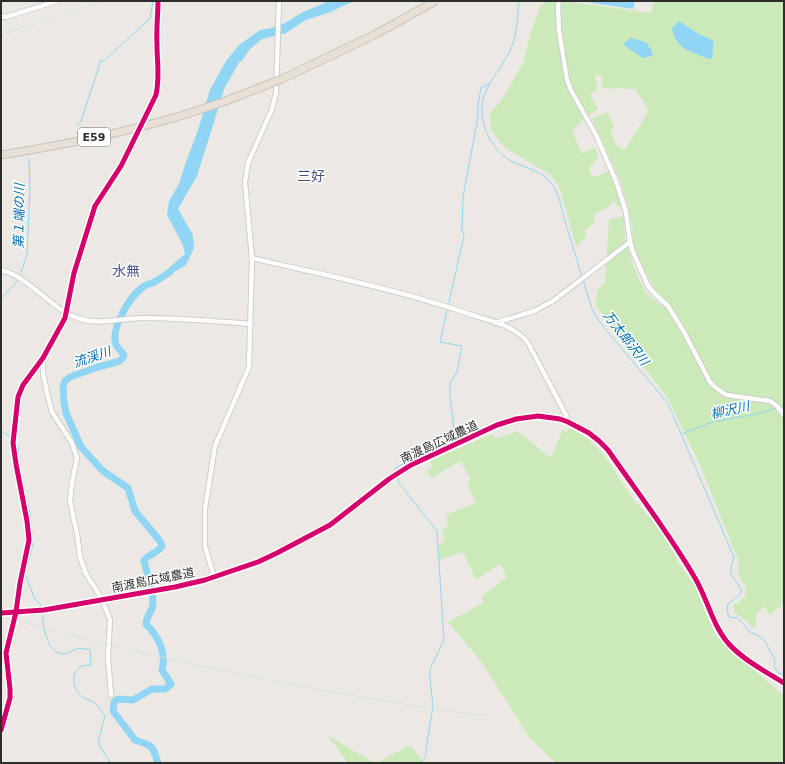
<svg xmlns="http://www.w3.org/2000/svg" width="785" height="764" viewBox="0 0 785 764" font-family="'DejaVu Sans','Noto Sans JP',sans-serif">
<rect width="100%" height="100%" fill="#ece8e3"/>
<!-- green -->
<g fill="#cceab9">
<path d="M546,1H563L651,13L654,1H784V604L769,615L765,606L757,612L755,628L734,612V605L745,597L746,588L738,575V559L699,463L667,397L595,304L598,289L605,283L609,220L624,216L625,238L633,265L645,292L664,308L669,302L659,294L652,285L633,246L632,224L628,206L620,180L592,119L608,112L614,128L610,131L616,145L625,150L649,110L639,95L636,89L602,88V76L595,75L598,89L590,95L598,109L583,119L572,131L582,153L595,148L598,157L589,168L592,177L609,172L618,194L621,206L619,207L613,201L610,206L594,214V223L585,230L587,236L576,246L560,188L550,174L510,151L501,144L491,129L490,113L503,98L523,63L531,32L541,5Z"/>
<path d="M569,428L587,438L604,455L632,498L663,532L671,545L678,563L696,586L709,621L717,637L784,696V763H556L529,737L483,664L448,622L483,603L482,596L507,577L500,564L476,580L463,552L439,560L437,547L445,540L442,531L448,526L446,515L476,503L467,483L471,479L460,461L432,478L426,471L432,467L430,461L492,434L496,439L517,431L551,458L562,431L567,432Z"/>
<path d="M327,735L371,761L379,762L407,746L412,747L423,763H348Z"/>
</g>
<!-- water -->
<g fill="#90d6f4">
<path d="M329,1H354L328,13L306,20L286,33L262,39L249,50L242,61H240L225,87L197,176L178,209L193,235L194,248L186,265L162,279V274L185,254L183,245L167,215L169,201L179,184L184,168L199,127L210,90L226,61L239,45L260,30L271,28L285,23L303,12Z"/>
<path d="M580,1H635L633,9Z"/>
<path d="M679,21L697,33L714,41L712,58L710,59C693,53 675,49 672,28Z"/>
<path d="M631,38L646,42L653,53L652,56L643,58L625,46L624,43Z"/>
</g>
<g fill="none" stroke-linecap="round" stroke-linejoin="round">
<!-- stream -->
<g stroke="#90d6f4" stroke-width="1">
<path d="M519,1C518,14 517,31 513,43C506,65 484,83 482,106C480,127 493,152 513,162C524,167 545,172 552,184C559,194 561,207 564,218C570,238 576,257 582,277"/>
<path d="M77,126L81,121L101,60L104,61L150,18L153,1"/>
<path d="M21,273L27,254L30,190L29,158"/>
<path d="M583,280L592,309L596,317L612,337L666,401L670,408L734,557C733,562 730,568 731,572C737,591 752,587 728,604L727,611L729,617L738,618L750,632L757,635L765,641L775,660L774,667L778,673L784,674"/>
<path d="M1,299L17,281"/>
<path d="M449,302L464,236L462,230L463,197L478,117V105L481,88L490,83"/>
<path d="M447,311L440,342L462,346L457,372L450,384V393"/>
<path d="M779,407L784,406"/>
<path d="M1,430L12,439"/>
<path d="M681,434L715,421L753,415L776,408"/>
<path d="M18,444L19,463L31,518"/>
<path d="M396,471L395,468L455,439L450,395"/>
<path d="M398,478L399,483L437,531L444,640L430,669V679L433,706L426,749C427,756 425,758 420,763"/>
<path d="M31,522L33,545L25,574L35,599L40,604L42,609"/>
<path d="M42,612C43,624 46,653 63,654C68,654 72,650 77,649C81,648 86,649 90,650L91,665C84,665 78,666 75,673C71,682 76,693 84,698C88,700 92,701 95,703C99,707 102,712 105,716L99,738V745L110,762L109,763"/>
</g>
<!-- river -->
<path stroke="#90d6f4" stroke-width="7" d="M158,763L153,749L149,745L135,740L113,711L114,702L118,699L133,700L152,689H165L171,684L162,670C167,653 158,636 146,624C146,616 153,611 153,603C153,589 147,574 144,561C148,554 158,553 162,546L160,541L135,511L128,488L103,471L81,447L66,413L64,402L63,387L65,381L70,377L98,367L117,362L122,359L124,355C122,352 118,348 116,345C110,329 130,296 143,287C146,284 151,284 154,282C160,279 165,275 170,272"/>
<!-- minor-tunnel -->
<path stroke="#c6c3bf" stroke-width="4.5" stroke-dasharray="4.5 2" stroke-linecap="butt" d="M135,137L146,115"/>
<!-- minor casing -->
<g stroke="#c5c4c4" stroke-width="6">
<g id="minor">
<path d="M559,1L558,7L559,30L567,80L571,90L596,135L616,181L626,212L630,242L633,252L648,286L654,293L668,306L684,332L710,382C715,387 720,392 727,395L770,401L777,406L784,415"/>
<path d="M1,16L6,17L57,1"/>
<path d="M146,115L156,95L159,84V70L157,46L158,1"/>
<path d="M252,258C324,275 396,289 466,313C487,320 515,325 528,343L566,415L568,422"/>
<path d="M1,270C31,277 50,310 81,319C100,325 121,318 141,318C178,318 215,321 251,324"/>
<path d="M495,323L534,311L553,301L630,242"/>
<path d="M43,358V373L47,393L52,412L72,443L77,458L72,483L70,501L77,534L80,557L86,574L102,599L110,620L108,657L111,695"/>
<path d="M214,577L205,546V509L215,446L249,367L252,258L245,182L248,163L272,109L276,93L279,1"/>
<path d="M1,613L44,610L175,587L205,580L258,562L277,553L330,525L389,479L411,465L497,425L516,419L538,416L560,419L568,422L589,433L599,441L608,450C637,492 669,533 695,578C707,598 712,624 728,643C743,660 765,671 784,683"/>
<path d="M1,730L10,698V689L6,653L16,612L20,583L29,540L27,521L16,464L13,443L18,397L23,385L43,358L65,318L74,273L95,206L121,166L135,137"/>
</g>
</g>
<!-- highway casing -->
<g stroke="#c6c5c3" stroke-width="9">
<g id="highway">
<path d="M282,79L378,33L435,1"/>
<path d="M1,155C64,145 126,132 187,114"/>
</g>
</g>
<!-- minor -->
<use href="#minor" stroke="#fcfcfb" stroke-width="4.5"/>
<!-- highway -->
<use href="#highway" stroke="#eadfd5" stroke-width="7"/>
<!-- rail -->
<g stroke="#dedfe0" stroke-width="1">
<path d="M1,35L106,1"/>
<path d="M1,616C160,661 323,694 486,716"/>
</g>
<!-- highway-bridge casing -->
<g stroke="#c6c5c3" stroke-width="9" stroke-linecap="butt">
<path id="highway-bridge" d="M187,114L223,102L282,79"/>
</g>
<!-- highway-bridge -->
<use href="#highway-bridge" stroke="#eadfd5" stroke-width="7"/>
<!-- cycleway casing -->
<g stroke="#fff" stroke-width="8">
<g id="cycleway">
<path d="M1,613L44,610L175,587L205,580L258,562L277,553L330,525L389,479L411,465L497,425L516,419L538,416L560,419L568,422L589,433L599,441L608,450C637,492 669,533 695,578C707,598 712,624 728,643C743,660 765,671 784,683"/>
<path d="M1,730L10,698V689L6,653L16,612L20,583L29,540L27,521L16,464L13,443L18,397L23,385L43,358L65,318L74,273L95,206L121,166L156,95C160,76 157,63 157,45C156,30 158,16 158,1"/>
</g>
</g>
<!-- cycleway -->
<use href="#cycleway" stroke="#d6006c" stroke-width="5"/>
</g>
<g text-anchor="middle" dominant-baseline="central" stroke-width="3" stroke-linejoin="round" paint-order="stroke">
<!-- shield labels -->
<rect fill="#fff" stroke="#6c6c6c" stroke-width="1" x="78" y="128" width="32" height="18" rx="3"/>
<g font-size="11" font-weight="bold" fill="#2d2d2d">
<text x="94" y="137">E59</text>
</g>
<!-- street labels -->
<g font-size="12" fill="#2d2d2d" stroke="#fff">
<text transform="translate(439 442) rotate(-25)">南渡島広域農道</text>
<text transform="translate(153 580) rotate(-11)">南渡島広域農道</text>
</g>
<!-- water labels -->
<g font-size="13" font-style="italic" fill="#006dae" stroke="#fff">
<text transform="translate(19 216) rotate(-89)">第１端の川</text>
<text transform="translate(626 338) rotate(52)">万太郎沢川</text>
<text transform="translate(92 357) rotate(-19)">流渓川</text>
<text transform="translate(730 410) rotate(-12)">柳沢川</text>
</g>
<!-- quarter labels -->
<g font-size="14" fill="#485184" stroke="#fff">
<text x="311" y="176">三好</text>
<text x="126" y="271">水無</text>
</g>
</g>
<!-- border -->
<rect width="785" height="764" fill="none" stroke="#2d2d2d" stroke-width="4"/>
</svg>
